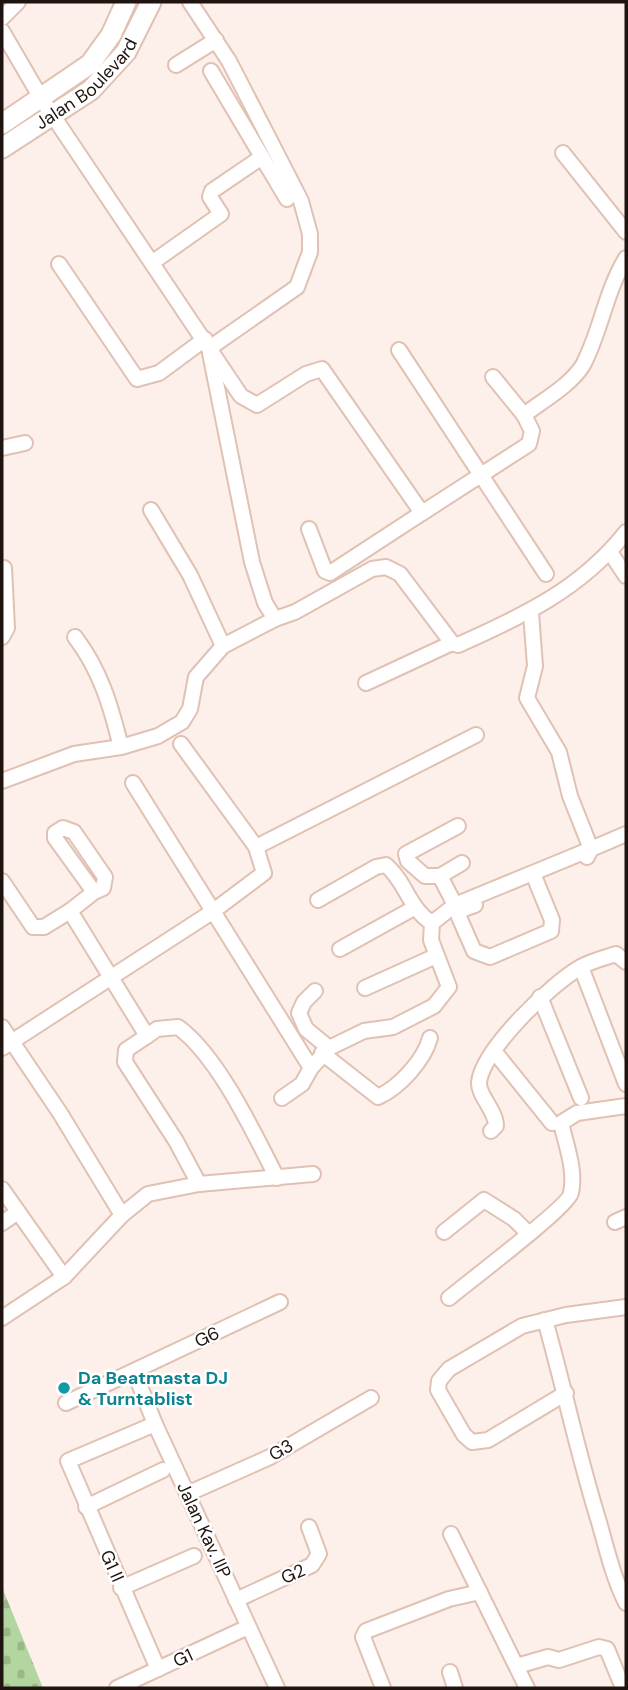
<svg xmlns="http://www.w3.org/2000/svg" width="628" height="1690" viewBox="0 0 628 1690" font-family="'DM Sans',sans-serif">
<defs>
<pattern id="cemetery-stones" width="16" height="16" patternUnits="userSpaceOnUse" patternTransform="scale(1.75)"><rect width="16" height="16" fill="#b3d6a1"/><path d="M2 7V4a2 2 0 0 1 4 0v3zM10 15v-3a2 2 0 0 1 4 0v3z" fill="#9ab789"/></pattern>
</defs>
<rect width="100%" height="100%" fill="#fdf0ea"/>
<!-- cemetery -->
<path fill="url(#cemetery-stones)" d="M2,1587L43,1688H2Z"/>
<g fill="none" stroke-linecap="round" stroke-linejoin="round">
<!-- minor casing -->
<g stroke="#e0c1b3" stroke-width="18">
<g id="minor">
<path d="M190,2L229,61L279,158L301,201L310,234V252L297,287L211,347"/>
<path d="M2,18L18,2"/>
<path d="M2,31L41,98L241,396L257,405L306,374L322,369L422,513L529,444L532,431L524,415C542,401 571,385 583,365C601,331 605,293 626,258"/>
<path d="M176,65L216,40"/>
<path d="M211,71L287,199"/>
<path d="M563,153L626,232"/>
<path d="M153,262L221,214L210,197L212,191L262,157"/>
<path d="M59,264L137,379L159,373L205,339"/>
<path d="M399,350L546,574"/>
<path d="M210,353L252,562L265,603L275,619"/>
<path d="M493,377L524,415"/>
<path d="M2,448L25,443"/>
<path d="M151,510L190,575L223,646"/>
<path d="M309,529L325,571L330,573L422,513"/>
<path d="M610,552L626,576"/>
<path d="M2,637L7,628L4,568"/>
<path d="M75,637C101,671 111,707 121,747"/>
<path d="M366,683L452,643"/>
<path d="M2,781L74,754L121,747L158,736L182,722L190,709L196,677L223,646L275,619L295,612L372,569L386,567L400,574L452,643L458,645C523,616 581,589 626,532"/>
<path d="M133,783L311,1068L302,1084L282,1098"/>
<path d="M256,847L476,735"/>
<path d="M587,857L591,849L626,834"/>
<path d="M440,876L462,863"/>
<path d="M2,881L33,927H44L70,911"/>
<path d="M94,892L103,888L105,877L74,832L63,828L55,833V838L94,892L70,911L147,1036L126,1050L125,1062L176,1141L199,1184"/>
<path d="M318,900L376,867L386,865C406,882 409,909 432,923"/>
<path d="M455,905L440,876H425L408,861L406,854L458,826"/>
<path d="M475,905L461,910L459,917L474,951L490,957L551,931L552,920L536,881"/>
<path d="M340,949L414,908"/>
<path d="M581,967L626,1084"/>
<path d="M365,988L436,956"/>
<path d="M315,991L304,1002L299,1013L306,1029L329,1048"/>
<path d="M540,997L581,1098"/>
<path d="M2,1027L60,1113L122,1215"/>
<path d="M147,1036L157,1029L178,1027C218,1056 254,1133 277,1178"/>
<path d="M2,1048L212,912L264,873L256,847L181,744"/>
<path d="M494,1051L552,1123"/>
<path d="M322,1053L378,1097C400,1087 424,1060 430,1038"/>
<path d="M311,1068L329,1048L364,1031L393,1027L434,1006L449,987L431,940L432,923L455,905L591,849L570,796L559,752L527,698L535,666L531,613"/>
<path d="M491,1131L496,1126C496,1110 478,1096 479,1082C483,1049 552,983 581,967C591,961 604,958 616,954L626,962"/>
<path d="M2,1189L64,1277"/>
<path d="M615,1222L626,1217"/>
<path d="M2,1223L18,1212"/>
<path d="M444,1232L484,1200L514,1219L528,1233"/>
<path d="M449,1298C467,1283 569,1206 571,1193C576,1170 566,1145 561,1123L577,1113L626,1106"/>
<path d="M2,1318L64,1277L122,1215L148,1194L199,1184L313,1174"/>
<path d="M545,1320C564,1387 578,1455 599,1522C607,1550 613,1577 626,1603"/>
<path d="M134,1371L155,1424L277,1688"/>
<path d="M566,1393L488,1440L472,1442L464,1435L438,1390L439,1381L449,1369L522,1326L566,1315L626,1307"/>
<path d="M66,1403L280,1302"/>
<path d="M155,1424L68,1461L158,1669"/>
<path d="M187,1494L270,1457L371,1398"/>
<path d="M86,1507L163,1470"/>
<path d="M451,1534L527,1688"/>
<path d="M121,1588L194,1556"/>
<path d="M236,1600L312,1565L319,1554L309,1527"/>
<path d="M517,1666L548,1657L559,1660L599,1647L607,1649L623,1688"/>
<path d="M450,1672L455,1688"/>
<path d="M117,1688L248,1627"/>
<path d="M383,1688L363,1637L366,1631L449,1599L480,1592"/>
</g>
</g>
<!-- secondary casing -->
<g stroke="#e0c1b3" stroke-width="23">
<g id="secondary">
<path d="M2,124L90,64L111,35L126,2"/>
<path id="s1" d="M2,148L91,90L126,52L151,2"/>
</g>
</g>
<!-- minor -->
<use href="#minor" stroke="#fff" stroke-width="14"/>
<!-- secondary -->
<use href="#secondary" stroke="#fff" stroke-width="19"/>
</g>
<!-- markers -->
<circle fill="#0f9aa8" stroke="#fff" stroke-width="2.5" cx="64" cy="1388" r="7"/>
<g text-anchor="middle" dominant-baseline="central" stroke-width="5" stroke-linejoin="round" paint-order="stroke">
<!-- street labels -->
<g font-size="18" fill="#1f140f" stroke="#fff">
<text stroke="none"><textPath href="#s1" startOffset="107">Jalan Boulevard</textPath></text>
<text transform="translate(207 1337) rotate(-25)">G6</text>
<text transform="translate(281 1450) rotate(-29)">G3</text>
<text transform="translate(204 1530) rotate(65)">Jalan Kav. IIP</text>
<text transform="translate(112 1566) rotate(66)">G1 II</text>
<text transform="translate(293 1574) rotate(-24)">G2</text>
<text transform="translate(183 1658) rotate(-25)">G1</text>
</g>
<!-- culture labels -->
<g font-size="18" font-weight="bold" fill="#0d838f" stroke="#fff" text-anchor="start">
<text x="78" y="1378">Da Beatmasta DJ<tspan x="78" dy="21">&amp; Turntablist</tspan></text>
</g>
</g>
<!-- border -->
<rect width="628" height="1690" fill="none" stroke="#1f140f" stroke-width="7"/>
</svg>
